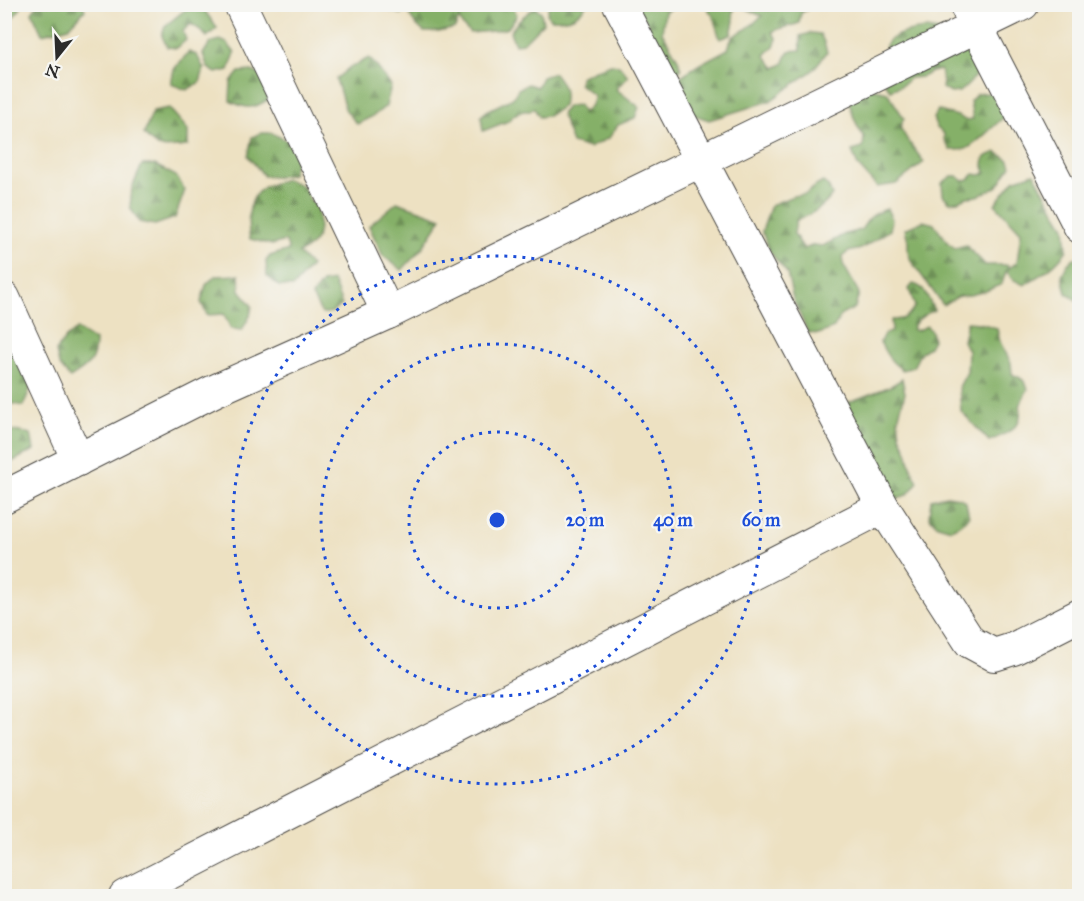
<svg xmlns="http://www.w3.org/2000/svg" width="1084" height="901" viewBox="0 0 1084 901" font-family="'IM FELL Great Primer',serif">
<defs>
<pattern id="forest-firs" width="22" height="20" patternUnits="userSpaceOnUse" patternTransform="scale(1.5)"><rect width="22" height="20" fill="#85b068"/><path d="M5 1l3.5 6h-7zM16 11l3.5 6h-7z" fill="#6d8f56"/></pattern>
</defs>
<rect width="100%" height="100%" fill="#f6f6f2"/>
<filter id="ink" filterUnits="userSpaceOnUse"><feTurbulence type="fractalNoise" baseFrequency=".0167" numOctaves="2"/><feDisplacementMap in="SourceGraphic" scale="12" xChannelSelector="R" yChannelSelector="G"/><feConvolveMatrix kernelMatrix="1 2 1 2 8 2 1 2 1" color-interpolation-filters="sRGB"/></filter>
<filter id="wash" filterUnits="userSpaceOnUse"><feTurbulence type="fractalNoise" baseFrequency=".008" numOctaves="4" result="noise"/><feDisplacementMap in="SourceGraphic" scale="24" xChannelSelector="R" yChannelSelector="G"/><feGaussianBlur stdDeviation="1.35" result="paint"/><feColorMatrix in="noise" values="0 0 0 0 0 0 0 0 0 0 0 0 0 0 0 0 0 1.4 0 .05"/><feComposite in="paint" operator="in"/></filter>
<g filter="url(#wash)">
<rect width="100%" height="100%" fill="#ede1c2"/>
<!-- forest -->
<g fill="url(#forest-firs)" stroke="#586e4a" stroke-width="1.5">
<path d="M5,4L17,5L21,8L11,20L5,24Z"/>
<path d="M38,4L83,5L85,10L69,27L42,34L32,12Z"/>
<path d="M511,4L517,15L508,28L495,31L470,33L462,25L459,18L455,28L439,32H424C415,24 407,18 410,5H458L459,15L465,5Z"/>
<path d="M381,5V4L406,5L401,14L381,9Z"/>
<path d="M549,5V4L586,5C576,20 566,20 550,19L547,14Z"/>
<path d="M633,5H671V8L665,12L662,32L678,59L681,70L670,75L643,32L648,24L644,17Z"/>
<path d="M705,5H815L801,13L799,23C790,27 781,27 772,32L777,39L774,46L765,55L775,68L783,64L789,51L801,50L800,36L811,33L820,34L824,42L827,52L812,71L770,101L709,120L691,114L681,97L676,79L700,64L728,49C732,34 734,36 746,29C752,25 757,20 762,16L737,5L733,12L734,21L731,35L720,39L713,16Z"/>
<path d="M202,7L217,28L207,37L199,29L191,24L183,31L186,40L177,48L167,47L162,36L165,26L185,10Z"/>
<path d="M535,7L541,12L543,23L523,43L515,44L510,32L519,20Z"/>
<path d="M926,29L939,31L956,29L981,61L979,71L968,85L959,92L951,93L942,88L943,81L940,70L931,72L922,77L910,78L901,86L890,90L884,82L879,65C881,59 884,48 888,42C897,32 914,31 926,29Z"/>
<path d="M220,40L227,43L235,53L229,70L216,73L208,68L203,54L210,43Z"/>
<path d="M189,52L197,55L204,69L200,82L187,90L171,84L174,69Z"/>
<path d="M369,58L377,67L391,86L386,106L373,116L357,124L345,109L336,79L349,68Z"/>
<path d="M611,64L619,65L628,76L616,89L639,107L635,118L618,125L609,138L589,148L572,143L561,114L568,106L579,105L583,113L591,105L594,96L579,84L580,77L599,68Z"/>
<path d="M252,71L261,75L269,99C253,109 248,110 230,101L231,82L239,72Z"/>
<path d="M554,73C563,84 566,91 563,106L548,116L539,117L534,108L530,111H523L514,115L508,121L483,131L481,116L487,111L513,98L518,89L528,84L537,87L542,77Z"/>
<path d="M870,88L887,92L904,118L900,127L908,141L924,162L896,184L877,187L858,166L852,151L863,148L864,137C855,124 851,112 848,96Z"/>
<path d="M987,93L996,94L1006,116C993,125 979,143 966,149C961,150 955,150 950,150L944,139V134L937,128L933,118L938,110C950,116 954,112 965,120L973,119L970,101L977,94Z"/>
<path d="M169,108L188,130V146C166,148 158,152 144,134L153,111Z"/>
<path d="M261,133H271L293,143L296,159L292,174L277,177L264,176L248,156L252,137Z"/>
<path d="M996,152L1009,160L1011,166L998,186L978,196L967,197L958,201L949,202L943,195L942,183L952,176H957L963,181L968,180L974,174L980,175L986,173L983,163L985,157Z"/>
<path d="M142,165H155L176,176L185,190L175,218L155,225L139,222L130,207L132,188Z"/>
<path d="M1034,173L1055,211L1065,227L1067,250C1055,267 1042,274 1024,285L1014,280L1006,271L1002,284L986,291L970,295L959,296L943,305L911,261L908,251V240L905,229L923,221L934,224L948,243L955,248L966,245C972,253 980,258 985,265H1008L1007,270L1017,262L1021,232L995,204L1014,180Z"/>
<path d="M286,179L303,186L310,200L317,205C320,228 323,243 298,253L311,266L293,287L279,286L267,276L266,261L270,256L289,250L285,241L272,245L250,239C247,225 247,201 260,190C266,184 278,182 286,179Z"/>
<path d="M823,182L828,186L832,195C824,208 809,215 796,221L794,234L804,249L814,245L823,246L845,234L861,230C869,217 872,214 887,209L892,219L890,230L861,249L848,252L842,257L843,264L859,293L855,308L841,315L834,328L819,334L808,333L793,299L787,273L769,251L762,231L771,205L793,196L806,194L814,187Z"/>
<path d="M397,202L442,218L423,247L402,270L383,256L369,226Z"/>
<path d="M1074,258H1080L1079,299L1076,300L1066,293L1062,275L1067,265Z"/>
<path d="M239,275L240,290L252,306L250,316L242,330L231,329L224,314L207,315L201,302L206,285L215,276Z"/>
<path d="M333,281L342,305L332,312L322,314L312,296L322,283Z"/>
<path d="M913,284C926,287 928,299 934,310C925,314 915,320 912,329L916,331L927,326L931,331L933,340L929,347L921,352L913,367L903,370C891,363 886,354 880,342L884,334L892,332L891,320C905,320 908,317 915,306L909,289Z"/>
<path d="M967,322L980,323L997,328L999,340L1011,363L1012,374C1020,378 1025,379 1028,389L1019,406C1026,426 1005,435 989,441L961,411L959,387L967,372L968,351L963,341Z"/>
<path d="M77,329L95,341C95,363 88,366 70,378L59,365L56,351L66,338Z"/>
<path d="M5,331L36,375L23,406L5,402Z"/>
<path d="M902,379L905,393L898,419L900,435L907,451L912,470L918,482L908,494L894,501L848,421L849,402L891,386Z"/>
<path d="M8,430L31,434L34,450L6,465L4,463L5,435Z"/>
<path d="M947,496L960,498L966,502L969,517L959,525L951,529L938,525L929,517L931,499Z"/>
</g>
</g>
<g filter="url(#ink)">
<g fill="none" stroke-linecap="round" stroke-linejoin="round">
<!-- minor casing -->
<g stroke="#484642" stroke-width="34">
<g id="minor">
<path d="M240,4L388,313"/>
<path d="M619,4L883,507L970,642L994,655L1013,649L1080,615"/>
<path d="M965,4L1080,227"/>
<path d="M4,298L78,460"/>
<path d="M4,497L214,391L388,313L1023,4"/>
<path d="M125,896L883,507"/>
</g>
</g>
<!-- minor -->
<use href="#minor" stroke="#fff" stroke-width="32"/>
</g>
</g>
<!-- distance rings -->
<g fill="none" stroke="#1d4ed8" stroke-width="3" stroke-dasharray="3 6">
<circle cx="497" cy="520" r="88"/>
<circle cx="497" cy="520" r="176"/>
<circle cx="497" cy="520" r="264"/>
</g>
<circle cx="497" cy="520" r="9" fill="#1d4ed8" stroke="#f6f6f2" stroke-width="3"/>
<g font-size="18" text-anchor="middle" font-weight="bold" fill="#1d4ed8" stroke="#f6f6f2" stroke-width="4.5" stroke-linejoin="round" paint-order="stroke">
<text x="585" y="526">20 m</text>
<text x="673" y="526">40 m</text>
<text x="761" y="526">60 m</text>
</g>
<!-- margin -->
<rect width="1084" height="901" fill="none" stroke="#f6f6f2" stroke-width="24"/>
<!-- north arrow -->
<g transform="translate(57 57) rotate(198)" stroke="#f6f6f2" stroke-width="4.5" paint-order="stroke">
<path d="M0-4.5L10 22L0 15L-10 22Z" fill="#2b2b2b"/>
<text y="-9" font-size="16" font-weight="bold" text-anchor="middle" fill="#2b2b2b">N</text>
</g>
</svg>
